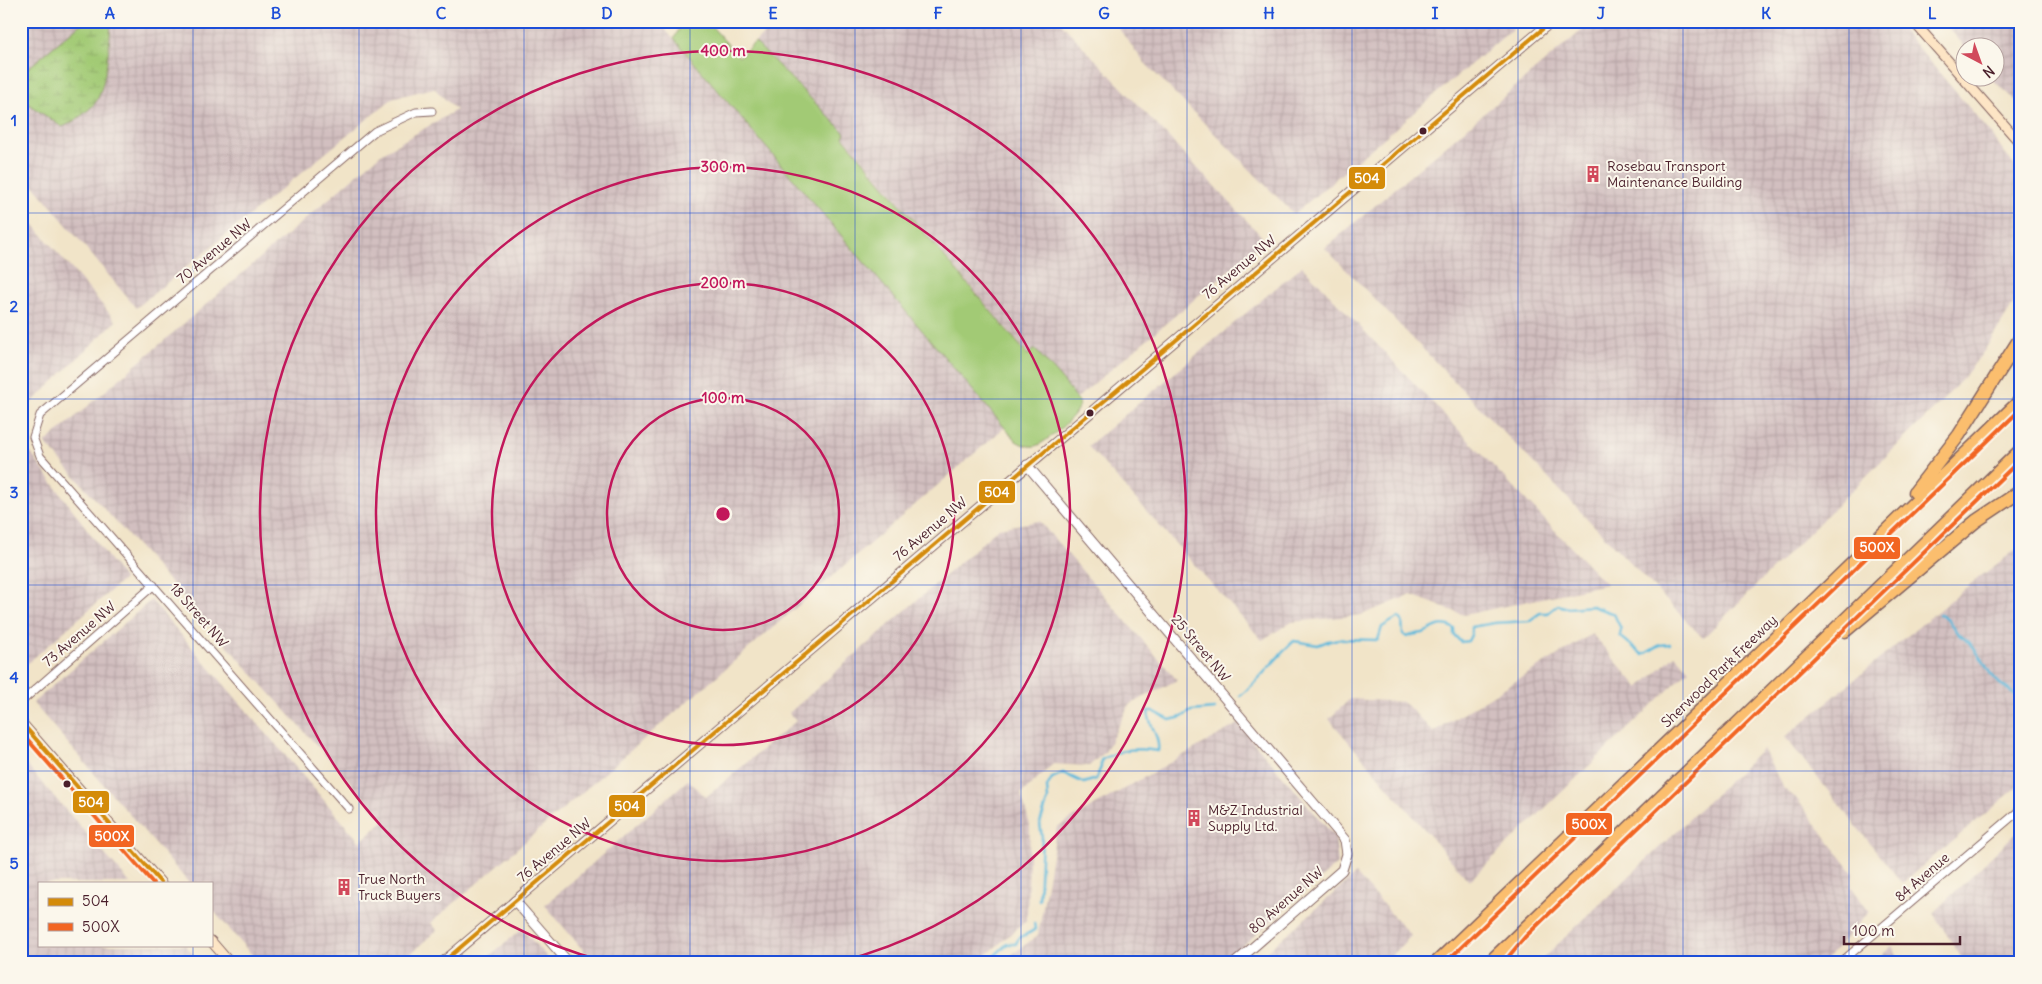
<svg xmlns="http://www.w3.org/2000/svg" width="2042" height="984" viewBox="0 0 2042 984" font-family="Delius,sans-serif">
<defs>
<pattern id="industrial-grid" width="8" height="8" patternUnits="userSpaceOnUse" patternTransform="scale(1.25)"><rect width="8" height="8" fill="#d2bfc0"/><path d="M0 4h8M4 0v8" fill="none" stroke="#b6a4a5"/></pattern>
<pattern id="wetland-marsh" width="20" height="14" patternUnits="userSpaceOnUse" patternTransform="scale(1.25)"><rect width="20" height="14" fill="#a2ca75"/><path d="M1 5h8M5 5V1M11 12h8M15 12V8" fill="none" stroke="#8dad65"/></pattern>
</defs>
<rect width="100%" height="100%" fill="#fbf7ec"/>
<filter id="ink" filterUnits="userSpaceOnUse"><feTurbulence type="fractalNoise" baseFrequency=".02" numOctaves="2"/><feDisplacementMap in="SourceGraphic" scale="10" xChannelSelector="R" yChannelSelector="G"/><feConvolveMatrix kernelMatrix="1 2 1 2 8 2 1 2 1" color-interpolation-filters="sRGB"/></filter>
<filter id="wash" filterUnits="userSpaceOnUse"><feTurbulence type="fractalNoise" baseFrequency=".0096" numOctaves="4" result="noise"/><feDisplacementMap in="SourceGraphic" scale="20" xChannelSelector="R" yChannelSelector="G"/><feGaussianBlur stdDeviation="1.12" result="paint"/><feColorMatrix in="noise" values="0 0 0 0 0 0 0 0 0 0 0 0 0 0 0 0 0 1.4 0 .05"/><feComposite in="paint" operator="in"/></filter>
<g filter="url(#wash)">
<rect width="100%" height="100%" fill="#f1e4c8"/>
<!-- industrial -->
<g fill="url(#industrial-grid)">
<path d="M21,21H658L1005,427L431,923L437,930L400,963H259L211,908V883H189L33,703L151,600L360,842L384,820L45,443L381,154L456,110L434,88L393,98L136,308L21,170Z"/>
<path d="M779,21H1059L1265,240L1077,398L1035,350L1029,355L843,136L844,133L755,42Z"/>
<path d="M1113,21H1522L1294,214L1144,62Z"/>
<path d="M1593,21H1895L1989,131L2021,175V292L1984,351L1964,377L1943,400L1703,638L1325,248Z"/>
<path d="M1943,21H2021V105L1991,78H1994V48L1965,47Z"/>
<path d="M21,210L116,321L21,413Z"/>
<path d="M1302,266L1606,584L1464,615L1411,595L1361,615L1292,622L1262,640L1088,446Z"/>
<path d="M21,440L124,579L21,669Z"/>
<path d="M1039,521L1177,680L1129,705L1105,752L1089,766L1053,764L1021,794L1030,825L1027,920L977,963H594L545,905L688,780L706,797L796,721L789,713L999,528Z"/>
<path d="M2021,546V784L1902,883L1785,737L1973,582Z"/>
<path d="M1592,634L1639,688L1675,655L1689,670L1469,881L1329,719L1350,699L1404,702L1433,732Z"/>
<path d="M1238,724L1335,837L1338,863L1223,963H1001L1038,935L1057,827Z"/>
<path d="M1763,749L1784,789L1796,798L1853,873L1851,886L1869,912L1823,963H1538Z"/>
<path d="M21,759L130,883H39V945H185L201,963H21Z"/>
<path d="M2021,828V963H1965L1933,913Z"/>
<path d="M1356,874L1411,936L1383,963H1254Z"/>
<path d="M522,929L552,963H481Z"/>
<path d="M1892,946L1902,963H1873Z"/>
</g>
<!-- green -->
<path fill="#a2ca75" stroke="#767450" d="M683,21H707L739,57L755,42L845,133L843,137L1028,355L1035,349C1042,358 1078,395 1079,404C1079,415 1045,444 1035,446C1027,447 1023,445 1016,441L674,39Z"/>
<!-- wetland -->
<path fill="url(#wetland-marsh)" stroke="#767450" d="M84,21H111C110,41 106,86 96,102C90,110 72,124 62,127L21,99V74Z"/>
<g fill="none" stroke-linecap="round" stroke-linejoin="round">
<!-- stream -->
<g stroke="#5ebadc" stroke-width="2.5">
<path d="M1939,614L1948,620L1958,634L1969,642L1982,659L1990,673L1999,683L2014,694L2021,703"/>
<path d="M1240,696C1260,680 1275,658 1294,641L1318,645L1328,641L1340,639L1378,640L1382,627L1399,617L1402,621L1403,634L1407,637C1413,634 1417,634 1423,633C1433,629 1443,620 1454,629V635L1461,642L1468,641L1471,635V627L1494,623L1529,621L1540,613H1548L1558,605L1568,608L1592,606L1614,614L1621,629L1620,636L1643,655L1660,645L1670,644"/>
<path d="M1039,900L1042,838L1040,823L1048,799L1047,787L1052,778L1063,773L1084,783L1096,779L1101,767V760C1121,749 1136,747 1158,751C1160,736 1149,726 1148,711H1153L1170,720L1182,717L1191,711L1215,709"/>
<path d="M989,963C992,957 1002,949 1007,944H1016C1018,935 1029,935 1035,929L1034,923"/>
</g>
</g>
</g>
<g filter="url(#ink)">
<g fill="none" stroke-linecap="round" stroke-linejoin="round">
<!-- minor casing -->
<g stroke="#846462" stroke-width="9">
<g id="minor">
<path d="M21,702L154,585"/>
<path d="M349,809L40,456L33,437L40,415L375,131L416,112L432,111"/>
<path d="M1840,963L2021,809"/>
</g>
</g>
<!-- tertiary casing -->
<g stroke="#846462" stroke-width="11">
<g id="tertiary">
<path d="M1027,465L1345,840L1347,854L1342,870L1235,963"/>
<path d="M515,901L569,963"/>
<path d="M442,963L1552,21"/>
</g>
</g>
<!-- secondary casing -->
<g stroke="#846462" stroke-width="11">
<g id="secondary">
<path d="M1913,21L2021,144"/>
<path d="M21,722L161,883"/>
<path d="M211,941L230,963"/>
</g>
</g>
<!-- motorway casing -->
<g stroke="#846462" stroke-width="15">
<g id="motorway">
<path d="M1915,492L1959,435L2021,337"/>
<path d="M1845,631L1976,521L2021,491"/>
<path d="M1436,963L1704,707L2021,400"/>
<path d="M1489,963L2021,450"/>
</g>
</g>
<!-- minor -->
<use href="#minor" stroke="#fff" stroke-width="7"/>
<!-- tertiary -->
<use href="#tertiary" stroke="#fff" stroke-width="9"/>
<!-- secondary -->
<use href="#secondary" stroke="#fde5c5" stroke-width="9"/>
<!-- motorway -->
<use href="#motorway" stroke="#fbbe6e" stroke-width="12"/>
<!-- bus-1 casing -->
<g stroke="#fbf7ec" stroke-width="8">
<g id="bus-1">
<path d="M21,722L161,883"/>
<path d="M442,963L1552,21"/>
</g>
</g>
<!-- bus-2 casing -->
<g stroke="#fbf7ec" stroke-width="8">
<g id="bus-2">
<path d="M21,732L153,883"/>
<path d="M1445,963L2021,409"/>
<path d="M1503,963L1525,937L2021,459"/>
</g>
</g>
<!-- bus-1 -->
<use href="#bus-1" stroke="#d48b09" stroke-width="4"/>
<!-- bus-2 -->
<use href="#bus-2" stroke="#f26522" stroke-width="4"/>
</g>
</g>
<!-- grid -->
<path fill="none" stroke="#1d4ed8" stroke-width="1" stroke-opacity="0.55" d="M193,21V883M359,21V963M524,21V963M690,21V963M855,21V963M1021,21V963M1187,21V963M1352,21V963M1518,21V963M1683,21V963M1849,21V963M21,213H2021M21,399H2021M21,585H2021M21,771H2021M193,945V963"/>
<!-- distance rings -->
<g fill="none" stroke="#c2185b" stroke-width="2.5">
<circle cx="723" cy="514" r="116"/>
<circle cx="723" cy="514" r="231"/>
<circle cx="723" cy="514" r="347"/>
<path d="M607 962A463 463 0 1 1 839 962"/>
</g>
<!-- icons -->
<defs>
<g id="building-bare" transform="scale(1.35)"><path d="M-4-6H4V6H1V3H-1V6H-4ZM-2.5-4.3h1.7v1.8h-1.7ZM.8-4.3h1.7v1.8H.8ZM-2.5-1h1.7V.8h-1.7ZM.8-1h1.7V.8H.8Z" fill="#d1495b" stroke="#fbf7ec" stroke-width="2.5" paint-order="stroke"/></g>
</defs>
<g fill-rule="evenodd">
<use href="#building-bare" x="1593" y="174"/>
<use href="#building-bare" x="1194" y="818"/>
<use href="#building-bare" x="344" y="887"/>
</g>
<!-- markers -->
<g fill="#4a1f2b" stroke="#fbf7ec" stroke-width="2">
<circle cx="1423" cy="131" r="4.5"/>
<circle cx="1090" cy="413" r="4.5"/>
<circle cx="67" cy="784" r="4.5"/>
</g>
<g text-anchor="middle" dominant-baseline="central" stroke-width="4" stroke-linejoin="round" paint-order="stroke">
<!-- poi labels -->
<g font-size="14" fill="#4a1f2b" stroke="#fbf7ec" text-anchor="start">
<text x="1607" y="166">Rosebau Transport<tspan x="1607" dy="16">Maintenance Building</tspan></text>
<text x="1208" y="810">M&amp;Z Industrial<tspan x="1208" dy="16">Supply Ltd.</tspan></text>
<text x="358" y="879">True North<tspan x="358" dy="16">Truck Buyers</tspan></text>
</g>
<!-- street labels -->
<g font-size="14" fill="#4a1f2b" stroke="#fbf7ec">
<text transform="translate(214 251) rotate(-40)">70 Avenue NW</text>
<text transform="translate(1239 267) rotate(-40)">76 Avenue NW</text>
<text transform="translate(930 529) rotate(-40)">76 Avenue NW</text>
<text transform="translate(199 615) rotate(49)">18 Street NW</text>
<text transform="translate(79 634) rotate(-41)">73 Avenue NW</text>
<text transform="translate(1201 648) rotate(50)">25 Street NW</text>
<text transform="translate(1719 671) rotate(-44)">Sherwood Park Freeway</text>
<text transform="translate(554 850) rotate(-40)">76 Avenue NW</text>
<text transform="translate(1922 877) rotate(-41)">84 Avenue</text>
<text transform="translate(1286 900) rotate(-41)">80 Avenue NW</text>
</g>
</g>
<circle cx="723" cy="514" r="8" fill="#c2185b" stroke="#fbf7ec" stroke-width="2.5"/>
<g font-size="15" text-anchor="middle" font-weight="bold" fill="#c2185b" stroke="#fbf7ec" stroke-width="4" stroke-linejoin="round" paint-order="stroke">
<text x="723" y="56">400 m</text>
<text x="723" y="172">300 m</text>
<text x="723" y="288">200 m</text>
<text x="723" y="403">100 m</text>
</g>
<g stroke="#fbf7ec" stroke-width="2">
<rect x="1348" y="166" width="38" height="24" rx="5" fill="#d48b09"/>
<rect x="978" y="480" width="38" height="24" rx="5" fill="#d48b09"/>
<rect x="1853" y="536" width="48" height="24" rx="5" fill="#f26522"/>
<rect x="72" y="790" width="38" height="24" rx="5" fill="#d48b09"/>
<rect x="608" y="794" width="38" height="24" rx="5" fill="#d48b09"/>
<rect x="1565" y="812" width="48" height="24" rx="5" fill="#f26522"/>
<rect x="88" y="824" width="47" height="24" rx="5" fill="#f26522"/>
</g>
<g font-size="14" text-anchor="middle" font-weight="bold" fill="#fff">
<text x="1367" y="183">504</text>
<text x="997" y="497">504</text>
<text x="1877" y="552">500X</text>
<text x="91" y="807">504</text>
<text x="627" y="811">504</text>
<text x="1589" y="829">500X</text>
<text x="112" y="841">500X</text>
</g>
<!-- margin -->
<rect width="2042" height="984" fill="none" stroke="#fbf7ec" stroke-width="55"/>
<!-- legend -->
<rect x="38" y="882" width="175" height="65" fill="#fbf7ec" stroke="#b4a19f"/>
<rect x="48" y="898" width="25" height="8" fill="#d48b09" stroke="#b4a19f"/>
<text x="82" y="906" font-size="15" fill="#4a1f2b">504</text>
<rect x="48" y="923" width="25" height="8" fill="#f26522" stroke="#b4a19f"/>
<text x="82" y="932" font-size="15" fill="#4a1f2b">500X</text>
<!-- north arrow -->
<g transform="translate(1980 62) rotate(139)"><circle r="24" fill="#fbf7ec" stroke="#b4a19f"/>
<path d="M0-4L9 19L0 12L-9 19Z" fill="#d1495b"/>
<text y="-8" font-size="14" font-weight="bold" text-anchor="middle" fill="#4a1f2b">N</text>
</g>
<!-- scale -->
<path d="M1844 936v8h116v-8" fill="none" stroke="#4a1f2b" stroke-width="2.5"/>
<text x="1852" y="936" font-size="15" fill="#4a1f2b" stroke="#fbf7ec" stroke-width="4" paint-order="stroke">100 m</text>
<rect x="28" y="28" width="1986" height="928" fill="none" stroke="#1d4ed8" stroke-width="2"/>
<g font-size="16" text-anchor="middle" font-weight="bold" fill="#1d4ed8">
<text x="110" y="19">A</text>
<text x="276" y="19">B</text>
<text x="441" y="19">C</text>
<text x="607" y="19">D</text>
<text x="773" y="19">E</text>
<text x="938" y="19">F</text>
<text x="1104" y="19">G</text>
<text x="1269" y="19">H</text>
<text x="1435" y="19">I</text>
<text x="1601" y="19">J</text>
<text x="1766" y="19">K</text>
<text x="1932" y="19">L</text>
<text x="14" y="126">1</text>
<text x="14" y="312">2</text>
<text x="14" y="498">3</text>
<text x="14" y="683">4</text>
<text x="14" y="869">5</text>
</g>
</svg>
